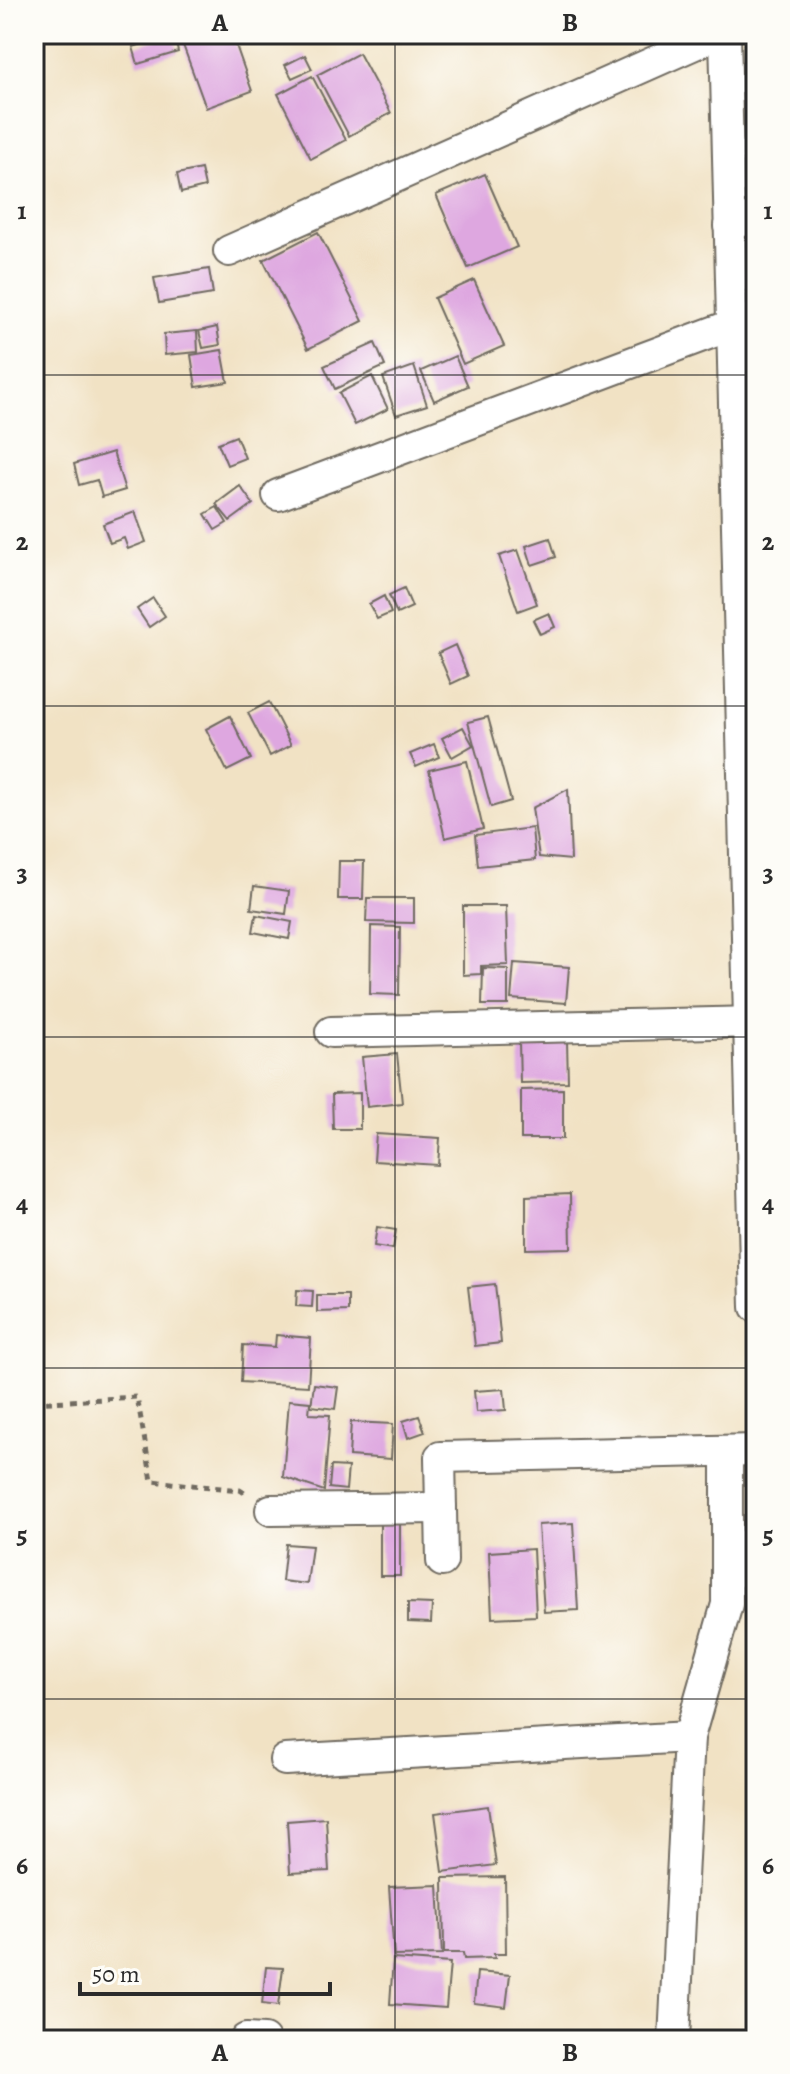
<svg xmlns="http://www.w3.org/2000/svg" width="790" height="2074" viewBox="0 0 790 2074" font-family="Alegreya,serif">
<rect width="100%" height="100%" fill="#fdfcf7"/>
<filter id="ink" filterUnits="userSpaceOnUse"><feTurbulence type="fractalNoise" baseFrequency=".0125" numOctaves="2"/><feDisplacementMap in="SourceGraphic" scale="16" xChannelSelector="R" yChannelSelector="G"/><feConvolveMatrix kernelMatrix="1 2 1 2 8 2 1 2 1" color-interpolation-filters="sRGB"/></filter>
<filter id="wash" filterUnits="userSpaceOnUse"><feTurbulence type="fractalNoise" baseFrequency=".006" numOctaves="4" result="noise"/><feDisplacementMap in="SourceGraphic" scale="32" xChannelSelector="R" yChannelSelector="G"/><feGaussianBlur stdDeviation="1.8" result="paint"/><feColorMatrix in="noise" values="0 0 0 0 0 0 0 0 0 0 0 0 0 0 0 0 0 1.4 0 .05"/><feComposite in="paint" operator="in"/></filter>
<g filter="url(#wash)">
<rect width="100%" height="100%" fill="#f1e2c4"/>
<g id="blocks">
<!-- building -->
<g fill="#dea7e0">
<path d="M174,34L178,52L138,64L133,47Z"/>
<path d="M179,34H232L252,91L206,108Z"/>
<path d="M359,53L391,113L349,136L317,75Z"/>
<path d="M305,55L312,69L292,78L285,65Z"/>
<path d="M312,76L346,140L311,159L278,94Z"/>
<path d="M201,169L205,187L181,193L177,174Z"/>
<path d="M485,174L517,247L468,268L436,195Z"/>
<path d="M318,232L363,321L308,349L263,260Z"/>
<path d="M209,269L213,294L159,303L154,278Z"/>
<path d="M474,280L504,346L463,364L434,298Z"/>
<path d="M217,327L220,345L203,348L199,331Z"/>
<path d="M197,331L198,352L165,355L164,334Z"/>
<path d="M375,343L385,366L335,389L324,366Z"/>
<path d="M222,350L228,382L196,387L191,355Z"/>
<path d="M455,356L468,386L434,401L421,371Z"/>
<path d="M414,366L427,405L396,415L383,377Z"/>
<path d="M372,376L388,409L355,425L339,393Z"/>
<path d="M236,436L245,458L227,465L218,443Z"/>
<path d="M113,452L125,490L102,497L97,480L79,485L74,464Z"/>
<path d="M240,486L253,504L230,521L216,504Z"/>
<path d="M217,507L227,523L215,530L205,514Z"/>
<path d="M135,512L146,542L128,549L124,538L110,543L103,524Z"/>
<path d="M550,538L556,557L532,565L526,546Z"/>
<path d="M518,550L537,604L518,611L499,556Z"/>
<path d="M404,588L412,607L397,614L389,595Z"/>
<path d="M384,596L391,613L377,619L369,604Z"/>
<path d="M153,598L165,616L149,627L137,609Z"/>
<path d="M549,613L555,627L540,634L533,620Z"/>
<path d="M455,645L468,676L451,684L438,653Z"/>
<path d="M269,702L291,745L270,756L248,713Z"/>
<path d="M230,716L251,759L227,771L206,729Z"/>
<path d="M488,717L511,801L491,807L468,722Z"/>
<path d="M463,727L473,745L452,757L442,738Z"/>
<path d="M434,744L439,757L416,767L410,754Z"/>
<path d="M467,761L483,829L445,838L429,770Z"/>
<path d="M568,789L571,860L539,857L532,808Z"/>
<path d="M532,828L535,860L478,866L475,835Z"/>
<path d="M339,861H364L363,899H338Z"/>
<path d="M254,886L289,891L286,914L251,909Z"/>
<path d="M367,898H414V923L366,922Z"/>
<path d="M463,906H506L508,965L481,966V974L463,975Z"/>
<path d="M256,915L292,922L289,939L253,932Z"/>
<path d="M371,926L400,927L399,995L370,994Z"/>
<path d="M514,963L569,967L566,1003L511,999Z"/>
<path d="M483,968L508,969V1005H482Z"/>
<path d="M567,1041L568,1082L520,1083L519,1042Z"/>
<path d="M397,1054L402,1103L367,1107L362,1057Z"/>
<path d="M563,1089V1139H521V1090Z"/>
<path d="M360,1093V1129H333L332,1094Z"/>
<path d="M376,1134L440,1138L438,1165L374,1161Z"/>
<path d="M570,1194L571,1248L526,1249V1196Z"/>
<path d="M377,1227L396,1230L393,1249L374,1246Z"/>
<path d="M495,1284L501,1343L475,1346L468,1287Z"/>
<path d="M297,1290L313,1291L312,1307L296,1306Z"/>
<path d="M317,1295H348V1311L317,1312Z"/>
<path d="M276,1335L311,1338L308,1386L241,1382L243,1345L275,1347Z"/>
<path d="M314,1384L338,1387L335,1409L311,1406Z"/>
<path d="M504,1389L506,1410L476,1412L474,1391Z"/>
<path d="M289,1400L310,1402L309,1414L330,1415L324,1491L283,1477Z"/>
<path d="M419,1416L425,1432L408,1438L403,1421Z"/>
<path d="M351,1422L393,1424L391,1459L349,1456Z"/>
<path d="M331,1466L348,1467L346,1490L329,1488Z"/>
<path d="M573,1523L578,1610L544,1612L538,1525Z"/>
<rect x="380" y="1524" width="20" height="52"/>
<path d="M286,1544L312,1546L307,1584L282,1581Z"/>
<path d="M533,1549L536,1616L492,1618L489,1552Z"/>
<path d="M408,1603L432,1604L431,1623L408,1622Z"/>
<path d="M488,1806L496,1865L443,1872L435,1813Z"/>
<path d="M326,1818L329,1871L290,1873L287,1821Z"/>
<path d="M505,1877L506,1954H494L495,1958L464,1959L463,1953H444L443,1878Z"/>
<path d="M438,1885L442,1955L394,1956L389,1887Z"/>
<path d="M393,1959L450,1963L446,2008L390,2004Z"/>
<path d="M266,1967L283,1968L278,2006L262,2004Z"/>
<path d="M477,1972L510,1975L506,2007L474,2003Z"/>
</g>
</g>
</g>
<g filter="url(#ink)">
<use href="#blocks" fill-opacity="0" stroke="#706b61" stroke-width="2"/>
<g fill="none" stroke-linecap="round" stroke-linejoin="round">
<!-- minor casing -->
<g stroke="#706b61" stroke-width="34">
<g id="minor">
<path d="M725,34L756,1307"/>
<path d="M729,226L756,216"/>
<path d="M229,251L717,34"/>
<path d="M278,495L732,325"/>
<path d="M331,1032L756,1022"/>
<path d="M271,1510L441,1508"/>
<path d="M442,1561L440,1457L756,1450"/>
<path d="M285,1760L689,1737"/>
<path d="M246,2039L264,2040"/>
<path d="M674,2040L689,1737L727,1604V1452"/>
</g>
</g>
<!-- path -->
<path stroke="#706b61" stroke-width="5" stroke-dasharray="6 6" stroke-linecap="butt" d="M34,1403L137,1397L152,1481L240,1490L246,1494"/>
<!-- minor -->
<use href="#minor" stroke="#fff" stroke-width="30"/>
</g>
</g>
<!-- grid -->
<path fill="none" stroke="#2b2b2b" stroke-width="2" stroke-opacity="0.55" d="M395,34V2040M34,375H756M34,706H756M34,1037H756M34,1368H756M34,1699H756"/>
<!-- margin -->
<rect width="790" height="2074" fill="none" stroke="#fdfcf7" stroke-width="88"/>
<!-- scale -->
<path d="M80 1982v12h250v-12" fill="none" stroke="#2b2b2b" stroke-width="4"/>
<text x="92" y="1982" font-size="24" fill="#2b2b2b" stroke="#fdfcf7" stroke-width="6" paint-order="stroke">50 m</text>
<rect x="44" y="44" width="702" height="1986" fill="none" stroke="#2b2b2b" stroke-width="3"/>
<g font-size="26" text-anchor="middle" font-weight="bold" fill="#2b2b2b">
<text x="220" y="31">A</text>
<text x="570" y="31">B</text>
<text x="22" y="219">1</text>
<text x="768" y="219">1</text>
<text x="22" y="550">2</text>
<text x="768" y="550">2</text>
<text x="22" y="881">3</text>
<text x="768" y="881">3</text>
<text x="22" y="1212">4</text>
<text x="768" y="1212">4</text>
<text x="22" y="1543">5</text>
<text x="768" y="1543">5</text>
<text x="22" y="1874">6</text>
<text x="768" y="1874">6</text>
<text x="220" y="2061">A</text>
<text x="570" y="2061">B</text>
</g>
</svg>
